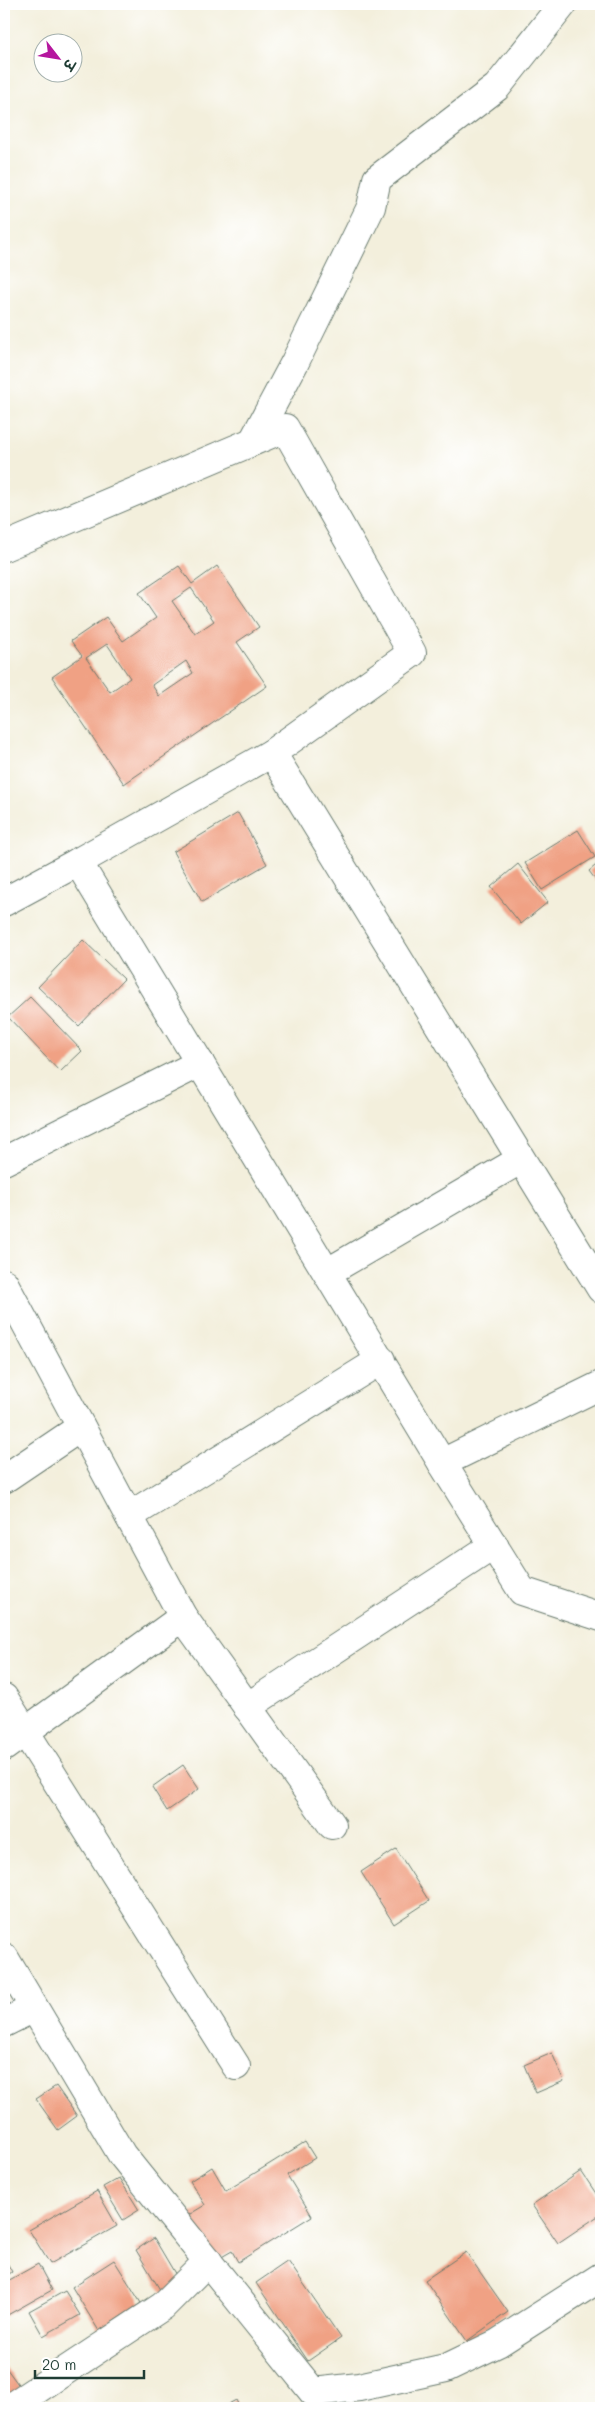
<svg xmlns="http://www.w3.org/2000/svg" width="605" height="2412" viewBox="0 0 605 2412" font-family="Mali,'Playpen Sans Deva',sans-serif">
<rect width="100%" height="100%" fill="#fff"/>
<filter id="ink" filterUnits="userSpaceOnUse"><feTurbulence type="fractalNoise" baseFrequency=".02" numOctaves="2"/><feDisplacementMap in="SourceGraphic" scale="10" xChannelSelector="R" yChannelSelector="G"/><feConvolveMatrix kernelMatrix="1 2 1 2 8 2 1 2 1" color-interpolation-filters="sRGB"/></filter>
<filter id="wash" filterUnits="userSpaceOnUse"><feTurbulence type="fractalNoise" baseFrequency=".0096" numOctaves="4" result="noise"/><feDisplacementMap in="SourceGraphic" scale="20" xChannelSelector="R" yChannelSelector="G"/><feGaussianBlur stdDeviation="1.12" result="paint"/><feColorMatrix in="noise" values="0 0 0 0 0 0 0 0 0 0 0 0 0 0 0 0 0 1.4 0 .05"/><feComposite in="paint" operator="in"/></filter>
<g filter="url(#wash)">
<rect width="100%" height="100%" fill="#f3efdc"/>
<g id="blocks">
<!-- building -->
<g fill="#f0a184" fill-rule="evenodd">
<path d="M179,566L192,584L217,566L259,627L237,642L267,686L124,784L52,677L82,656L71,641L106,617L123,641L156,618L139,593ZM191,588L214,621L195,634L172,601ZM107,644L130,678L110,692L86,658ZM186,661L193,673L159,696L152,685Z"/>
<path d="M238,813L267,864L202,902L173,852Z"/>
<path d="M578,830L595,857L542,890L525,863Z"/>
<path d="M601,861V887L589,871Z"/>
<path d="M518,864L548,902L521,924L491,887Z"/>
<path d="M83,940L124,979L79,1026L38,987Z"/>
<path d="M30,997L82,1051L60,1072L8,1017Z"/>
<path d="M183,1765L199,1789L167,1811L152,1787Z"/>
<path d="M396,1849L429,1901L394,1924L361,1872Z"/>
<path d="M552,2053L564,2081L536,2093L524,2065Z"/>
<path d="M56,2086L77,2116L58,2130L36,2099Z"/>
<path d="M305,2142L315,2158L287,2175L312,2216L238,2262L232,2251L213,2262L185,2217L205,2205L190,2181L212,2167L226,2191Z"/>
<path d="M581,2171L601,2201V2214L558,2243L532,2205Z"/>
<path d="M119,2178L139,2210L123,2220L103,2187Z"/>
<path d="M97,2191L117,2226L50,2264L29,2230Z"/>
<path d="M154,2238L180,2282L162,2293L136,2250Z"/>
<path d="M466,2252L508,2312L467,2341L425,2280Z"/>
<path d="M4,2257L12,2272L4,2277Z"/>
<path d="M114,2260L141,2303L99,2331L72,2287Z"/>
<path d="M288,2261L341,2338L308,2361L256,2283Z"/>
<path d="M38,2264L52,2290L4,2317V2283Z"/>
<path d="M65,2291L80,2315L43,2336L29,2311Z"/>
<path d="M4,2365L23,2391L4,2405Z"/>
<path d="M236,2400L240,2408H221Z"/>
</g>
</g>
</g>
<g filter="url(#ink)">
<use href="#blocks" fill-opacity="0" stroke="#697b6f" stroke-width="1"/>
<g fill="none" stroke-linecap="round" stroke-linejoin="round">
<!-- street casing -->
<g stroke="#697b6f" stroke-width="30">
<g id="street">
<path d="M253,441L295,362L371,207L377,179L497,87L563,4"/>
<path d="M4,547L285,428L412,653L272,753L601,1289"/>
<path d="M272,753L78,862L442,1463L522,1591L601,1617"/>
<path d="M4,902L78,862"/>
<path d="M4,1161L200,1063"/>
<path d="M328,1272L520,1160"/>
<path d="M4,1283L183,1617L332,1825"/>
<path d="M442,1463L601,1385"/>
<path d="M4,1479L81,1427"/>
<path d="M129,1516L381,1360"/>
<path d="M4,1698L236,2066"/>
<path d="M247,1707L494,1545"/>
<path d="M4,1747L183,1617"/>
<path d="M4,1957L122,2155L313,2392L359,2387L446,2368L498,2343L601,2277"/>
<path d="M4,2023L34,2008"/>
<path d="M9,2408L163,2306L208,2261"/>
</g>
</g>
<!-- street -->
<use href="#street" stroke="#fff" stroke-width="28"/>
</g>
</g>
<!-- margin -->
<rect width="605" height="2412" fill="none" stroke="#fff" stroke-width="20"/>
<!-- north arrow -->
<g transform="translate(58 58) rotate(121)"><circle r="24" fill="#ffffff" stroke="#a5b1ae"/>
<path d="M0-4L9 19L0 12L-9 19Z" fill="#b5179e"/>
<text y="-8" font-size="14" font-weight="bold" text-anchor="middle" fill="#1f3d34">उ</text>
</g>
<!-- scale -->
<path d="M35 2370v8h109v-8" fill="none" stroke="#1f3d34" stroke-width="2.5"/>
<text x="42" y="2370" font-size="15" fill="#1f3d34" stroke="#ffffff" stroke-width="4" paint-order="stroke">20 m</text>
</svg>
